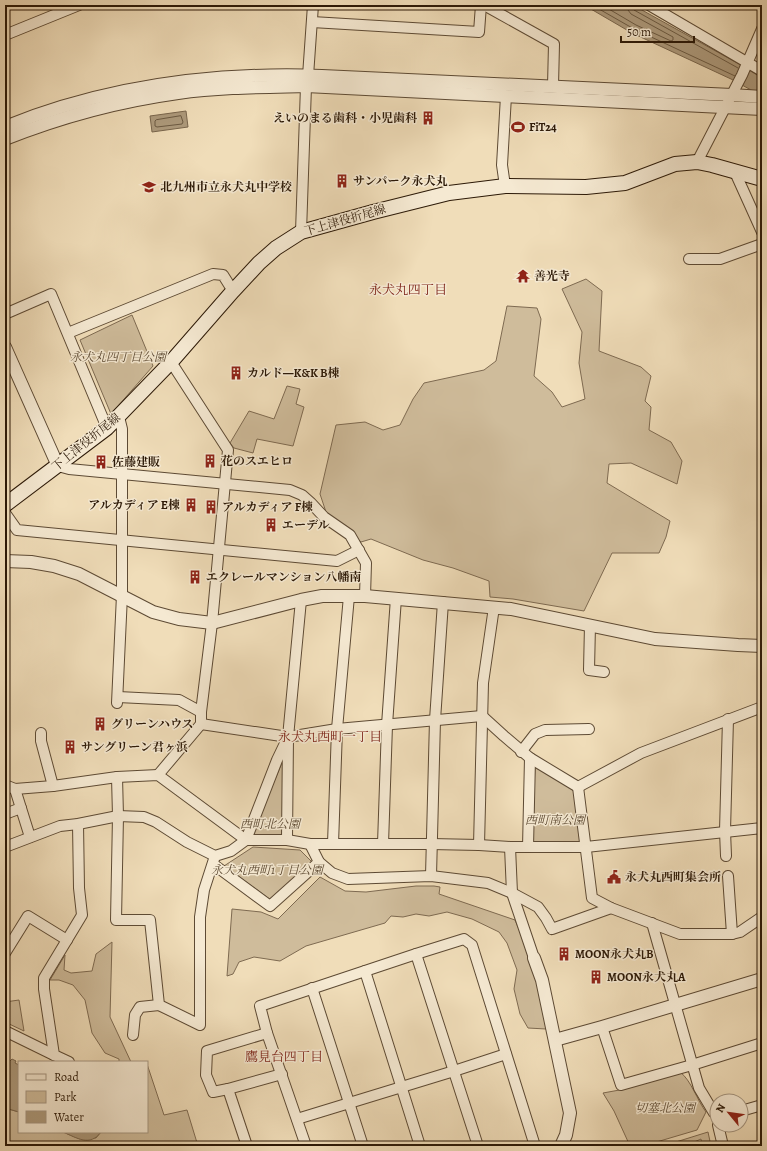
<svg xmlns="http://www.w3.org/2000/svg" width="767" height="1151" viewBox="0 0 767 1151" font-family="Alegreya,'Noto Serif JP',serif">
<rect width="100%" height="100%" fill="#f0ddb9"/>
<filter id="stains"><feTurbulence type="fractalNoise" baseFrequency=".005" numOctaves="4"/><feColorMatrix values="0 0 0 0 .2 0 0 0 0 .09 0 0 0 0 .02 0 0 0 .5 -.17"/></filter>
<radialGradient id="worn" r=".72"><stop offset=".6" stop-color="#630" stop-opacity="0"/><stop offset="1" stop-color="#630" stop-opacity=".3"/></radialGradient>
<!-- green -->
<g fill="#cfbc9b" stroke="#7e6a51">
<path d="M586,279L602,291L599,351L641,367L651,376L645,401L651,407L649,430L671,442L682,461L677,484L631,463L609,464L607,483L670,521L666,537L659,553H612L584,611L513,599L490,597L489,581L453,568L423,560L371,539L361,542L326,512L320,494L336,425L365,422L383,430L400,425L413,399L424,383L484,370L496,361L507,306L537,308L541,319L534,376L552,392L562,407L585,399L579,363L582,332L562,289Z"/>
<path d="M132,315L153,366L111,414L80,340Z"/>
<path d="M287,386L300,389L296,404L304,407L293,446L257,439L253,453L234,448L230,443L249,411L274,419Z"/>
<path d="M284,758L282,836H251Z"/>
<path d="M535,764L574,787L580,842L532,843Z"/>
<path d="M253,847L300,850L312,862L271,900L224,866Z"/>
<path d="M320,877L345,891L366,892L416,886H434L440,887L439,894L515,920C530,954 542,992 546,1029L528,1028L520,1014L514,989L517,970L507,943L499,932L472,919L447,912L429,916L416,914L403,917L391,916L385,923L306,946L280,961L254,957L239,962L233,974L227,976L232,909L261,912L278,919Z"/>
<path d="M112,942L110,1017L131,1062H119V1059L105,1053L92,1033L85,1000L73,985L59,980H50L65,955L64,970L71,973L92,971L96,954Z"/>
<path d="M19,1000L24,1031L5,1022V1002Z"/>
<path d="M147,1064L164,1115L187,1110L198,1146H14L5,1141V1108L19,1112V1132H63L80,1139L96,1138L101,1132H147Z"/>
<path d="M680,1072C691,1080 697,1100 706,1112L697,1130L643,1146H630L614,1111L603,1093L625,1089Z"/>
<path d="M708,1132L711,1146H702L701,1139L685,1146H663Z"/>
</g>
<!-- water -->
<g fill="#ad9a7c" stroke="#79664d">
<path d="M584,5H633L739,64L762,78V96L731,79L632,33Z"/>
<path d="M186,111L188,127L152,132L150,116Z"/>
<path d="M12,1059L16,1061L15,1063L19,1065V1112L5,1108V1066Z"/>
<path d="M63,1132H101C90,1147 77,1138 63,1132Z"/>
</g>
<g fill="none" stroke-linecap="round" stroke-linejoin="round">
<!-- shore -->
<g stroke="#6c5a42" stroke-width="1">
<path d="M592,5L634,29L735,76"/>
<path d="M602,5L636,25L671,41L673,40V37L631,14L628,10L627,5"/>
<path d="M632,5L634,10L738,68"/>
<path d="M181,116L183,122L182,124L157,127L155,126V121L156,120Z"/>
</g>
<!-- minor casing -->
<g stroke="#5d4a34" stroke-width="12">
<g id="minor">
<path d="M484,5L554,44L553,86"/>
<path d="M649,5L762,71"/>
<path d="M312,22L479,32L481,5"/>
<path d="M5,35L79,5"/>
<path d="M697,162L742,75L762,29"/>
<path d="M734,170L762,232"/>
<path d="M505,186L502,165L506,96"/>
<path d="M301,232L306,86L308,76L313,5"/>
<path d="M689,259H720L762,244"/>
<path d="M5,314L51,294L107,428"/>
<path d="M68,333L213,274L223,275L233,291"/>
<path d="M58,466L69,469L122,474L290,490L302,495L311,503L324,517L350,535L366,563L365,596"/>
<path d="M5,513L17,530L337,561L359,550"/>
<path d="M590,625L589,670L604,672"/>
<path d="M118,697L179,700L201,712"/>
<path d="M117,703L122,595V429L119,417"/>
<path d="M201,724L288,737L337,729L482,716L504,736L530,758L578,787"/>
<path d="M41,733V741L53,786"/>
<path d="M521,752L535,734L545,730L589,729"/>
<path d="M158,775L201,724V712L212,623L228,450L171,362"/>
<path d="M117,777L118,816L116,920H150L159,1005L200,1025V917L204,890L215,856"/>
<path d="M5,785L15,789L53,786L117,777L158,775L246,840H287L310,844H431L479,845L510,847H586L762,828"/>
<path d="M578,787L592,898L611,908L680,934H732L740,932L762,917"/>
<path d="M578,787L641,753L762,707"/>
<path d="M15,789L30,837"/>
<path d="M5,814L21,808"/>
<path d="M287,840L288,737L301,600"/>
<path d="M310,844L319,862L332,873L348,879L431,876L488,883L512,893L538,907L546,918L552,929L611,908"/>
<path d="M333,844L337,729L349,596"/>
<path d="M383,844L387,725L396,598"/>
<path d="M479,845L483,683L494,607"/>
<path d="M5,847L60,826L78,824L118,816L144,817L156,822L187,842L215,856L231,851L246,840L277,760L288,737"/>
<path d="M510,847L512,893L534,958"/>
<path d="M528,847L530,758"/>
<path d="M726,856L725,831L728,719"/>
<path d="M213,864L270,906L319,862"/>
<path d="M431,876L435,720L443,602"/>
<path d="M728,876L732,934"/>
<path d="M652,923L699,1088L714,1113H717"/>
<path d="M5,953L28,916L67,940"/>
<path d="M416,954L478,1146"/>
<path d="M365,971L420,1146"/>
<path d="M312,988L363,1146"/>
<path d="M602,1027L621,1085L692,1065L762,1043"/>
<path d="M5,1031L54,1055"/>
<path d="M133,1035L135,1015L140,1007L159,1005"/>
<path d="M69,1062L54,1055L44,989V978L82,915L79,888L78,824"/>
<path d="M228,1089L213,1092L206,1075L207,1051L267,1033"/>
<path d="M741,1111L762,1105"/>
<path d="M297,1119L454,1071L506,1054"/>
<path d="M718,1125L723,1146"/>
<path d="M247,1146L228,1089L282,1074"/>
<path d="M306,1146L267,1033L260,1006L416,954L464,939L472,945L535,1146"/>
</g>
</g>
<!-- tertiary casing -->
<g stroke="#5d4a34" stroke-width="14">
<g id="tertiary">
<path d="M5,127C106,86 214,72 322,76L732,95L762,97"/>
<path d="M5,139C60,117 120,101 178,93C220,87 264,87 306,86L762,109"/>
<path d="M5,347L58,466"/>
<path d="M5,561L31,562L54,566L79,574L153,612L179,619L212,623L301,600L322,596H365L511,609L655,639L738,645L762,646"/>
<path d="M534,958L542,980L570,1113L566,1135L561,1146"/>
<path d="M555,1040L602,1027L762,979"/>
</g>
</g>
<!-- secondary casing -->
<g stroke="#2c1907" stroke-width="16">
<path id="secondary" d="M5,505L107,428L171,362L233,291L259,263L276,248L301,232L373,212L449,193L505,186L586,187L625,183L675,164L697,162L712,165L762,179"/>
</g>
<!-- minor -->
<use href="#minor" stroke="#f5e9d2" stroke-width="10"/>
<!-- tertiary -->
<use href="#tertiary" stroke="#f5e9d2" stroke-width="12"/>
<!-- secondary -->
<use href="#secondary" stroke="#f5e9d2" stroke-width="14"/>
</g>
<!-- icons -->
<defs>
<g id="building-bare" transform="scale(1.08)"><path d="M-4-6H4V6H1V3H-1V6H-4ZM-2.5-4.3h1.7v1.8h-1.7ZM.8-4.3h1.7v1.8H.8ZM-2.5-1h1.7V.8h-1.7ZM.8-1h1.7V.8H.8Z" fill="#8f2418" stroke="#f5e9d2" stroke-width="2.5" paint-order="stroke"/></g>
<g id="stadium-bare" transform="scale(1.08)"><path d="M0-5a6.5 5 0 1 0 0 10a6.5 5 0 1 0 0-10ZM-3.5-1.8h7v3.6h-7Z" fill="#8f2418" stroke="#f5e9d2" stroke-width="2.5" paint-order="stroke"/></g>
<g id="school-bare" transform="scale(1.08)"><path d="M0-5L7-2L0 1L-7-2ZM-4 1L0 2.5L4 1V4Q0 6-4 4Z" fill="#8f2418" stroke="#f5e9d2" stroke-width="2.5" paint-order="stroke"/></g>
<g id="temple-bare" transform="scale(1.08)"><path d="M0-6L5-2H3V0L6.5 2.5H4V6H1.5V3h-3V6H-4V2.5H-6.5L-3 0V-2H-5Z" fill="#8f2418" stroke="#f5e9d2" stroke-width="2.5" paint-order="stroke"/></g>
<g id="civic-bare" transform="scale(1.08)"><path d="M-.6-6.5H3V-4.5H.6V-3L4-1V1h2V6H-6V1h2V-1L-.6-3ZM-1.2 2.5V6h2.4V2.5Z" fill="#8f2418" stroke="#f5e9d2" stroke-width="2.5" paint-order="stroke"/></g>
</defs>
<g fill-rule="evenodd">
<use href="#building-bare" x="428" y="118"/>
<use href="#stadium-bare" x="518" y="127"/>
<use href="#building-bare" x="342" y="181"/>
<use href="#school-bare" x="149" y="187"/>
<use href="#temple-bare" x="523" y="276"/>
<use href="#building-bare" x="236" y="373"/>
<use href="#building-bare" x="210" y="461"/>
<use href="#building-bare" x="101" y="462"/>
<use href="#building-bare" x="191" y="505"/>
<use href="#building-bare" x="211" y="507"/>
<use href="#building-bare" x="271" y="525"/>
<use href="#building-bare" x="195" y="577"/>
<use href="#building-bare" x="100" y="724"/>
<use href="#building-bare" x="70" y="747"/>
<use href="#civic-bare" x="614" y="877"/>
<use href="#building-bare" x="564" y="954"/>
<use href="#building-bare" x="596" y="977"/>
</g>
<g text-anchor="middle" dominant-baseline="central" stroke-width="3" stroke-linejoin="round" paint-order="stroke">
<!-- poi labels -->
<g font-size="12" font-weight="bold" fill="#2c1907" stroke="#f5e9d2" text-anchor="start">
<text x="417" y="118" text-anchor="end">えいのまる歯科・小児歯科</text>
<text x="529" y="127">FiT24</text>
<text x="353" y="181">サンパーク永犬丸</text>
<text x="160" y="187">北九州市立永犬丸中学校</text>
<text x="534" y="276">善光寺</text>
<text x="247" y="373">カルド―K&amp;K B棟</text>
<text x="221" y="461">花のスエヒロ</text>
<text x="112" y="462">佐藤建販</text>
<text x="180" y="505" text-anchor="end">アルカディア E棟</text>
<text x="222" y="507">アルカディア F棟</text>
<text x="282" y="525">エーデル</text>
<text x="206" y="577">エクレールマンション八幡南</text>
<text x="111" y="724">グリーンハウス</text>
<text x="81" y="747">サングリーン君ヶ浜</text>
<text x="625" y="877">永犬丸西町集会所</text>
<text x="575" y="954">MOON永犬丸B</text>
<text x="607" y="977">MOON永犬丸A</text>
</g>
<!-- street labels -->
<g font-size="12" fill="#2c1907" stroke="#f5e9d2">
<text transform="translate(345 220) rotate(-16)">下上津役折尾線</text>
<text transform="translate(86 442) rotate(-39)">下上津役折尾線</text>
</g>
<!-- park labels -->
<g font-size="12" font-style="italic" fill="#5d4a33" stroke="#f5e9d2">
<text x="118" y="357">永犬丸四丁目公園</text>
<text x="555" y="820">西町南公園</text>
<text x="270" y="824">西町北公園</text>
<text x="267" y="870">永犬丸西町1丁目公園</text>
<text x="665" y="1108">切塞北公園</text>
</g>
<!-- neighbourhood labels -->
<g font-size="13" fill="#7a1f14" stroke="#f5e9d2">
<text x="408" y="289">永犬丸四丁目</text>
<text x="330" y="736">永犬丸西町一丁目</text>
<text x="284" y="1056">鷹見台四丁目</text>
</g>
</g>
<!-- margin -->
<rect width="767" height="1151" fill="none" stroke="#f0ddb9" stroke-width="20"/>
<rect x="6" y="6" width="755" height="1139" fill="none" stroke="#2c1907" stroke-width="2"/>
<rect x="10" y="10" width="747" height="1131" fill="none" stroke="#2c1907"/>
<!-- legend -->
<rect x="18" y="1061" width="130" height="72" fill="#f5e9d2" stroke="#a59681"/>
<rect x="26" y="1074" width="20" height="6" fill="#f5e9d2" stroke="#a59681"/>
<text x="54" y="1081" font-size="12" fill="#2c1907">Road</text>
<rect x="26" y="1091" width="20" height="12" fill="#cfbc9b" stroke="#a59681"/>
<text x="54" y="1101" font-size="12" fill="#2c1907">Park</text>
<rect x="26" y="1111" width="20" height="12" fill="#ad9a7c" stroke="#a59681"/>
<text x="54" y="1121" font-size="12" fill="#2c1907">Water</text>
<!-- north arrow -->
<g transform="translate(729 1113) rotate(299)"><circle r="19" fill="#f5e9d2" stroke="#a59681"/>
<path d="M0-3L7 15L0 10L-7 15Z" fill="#8f2418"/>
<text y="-6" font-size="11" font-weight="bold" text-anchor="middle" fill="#2c1907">N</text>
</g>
<!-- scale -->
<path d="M621 36v6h73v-6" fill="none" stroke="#2c1907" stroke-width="2"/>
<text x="627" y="36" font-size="12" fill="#2c1907" stroke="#f5e9d2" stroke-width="3" paint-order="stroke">50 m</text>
<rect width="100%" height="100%" filter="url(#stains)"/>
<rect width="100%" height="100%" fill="url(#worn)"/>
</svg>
